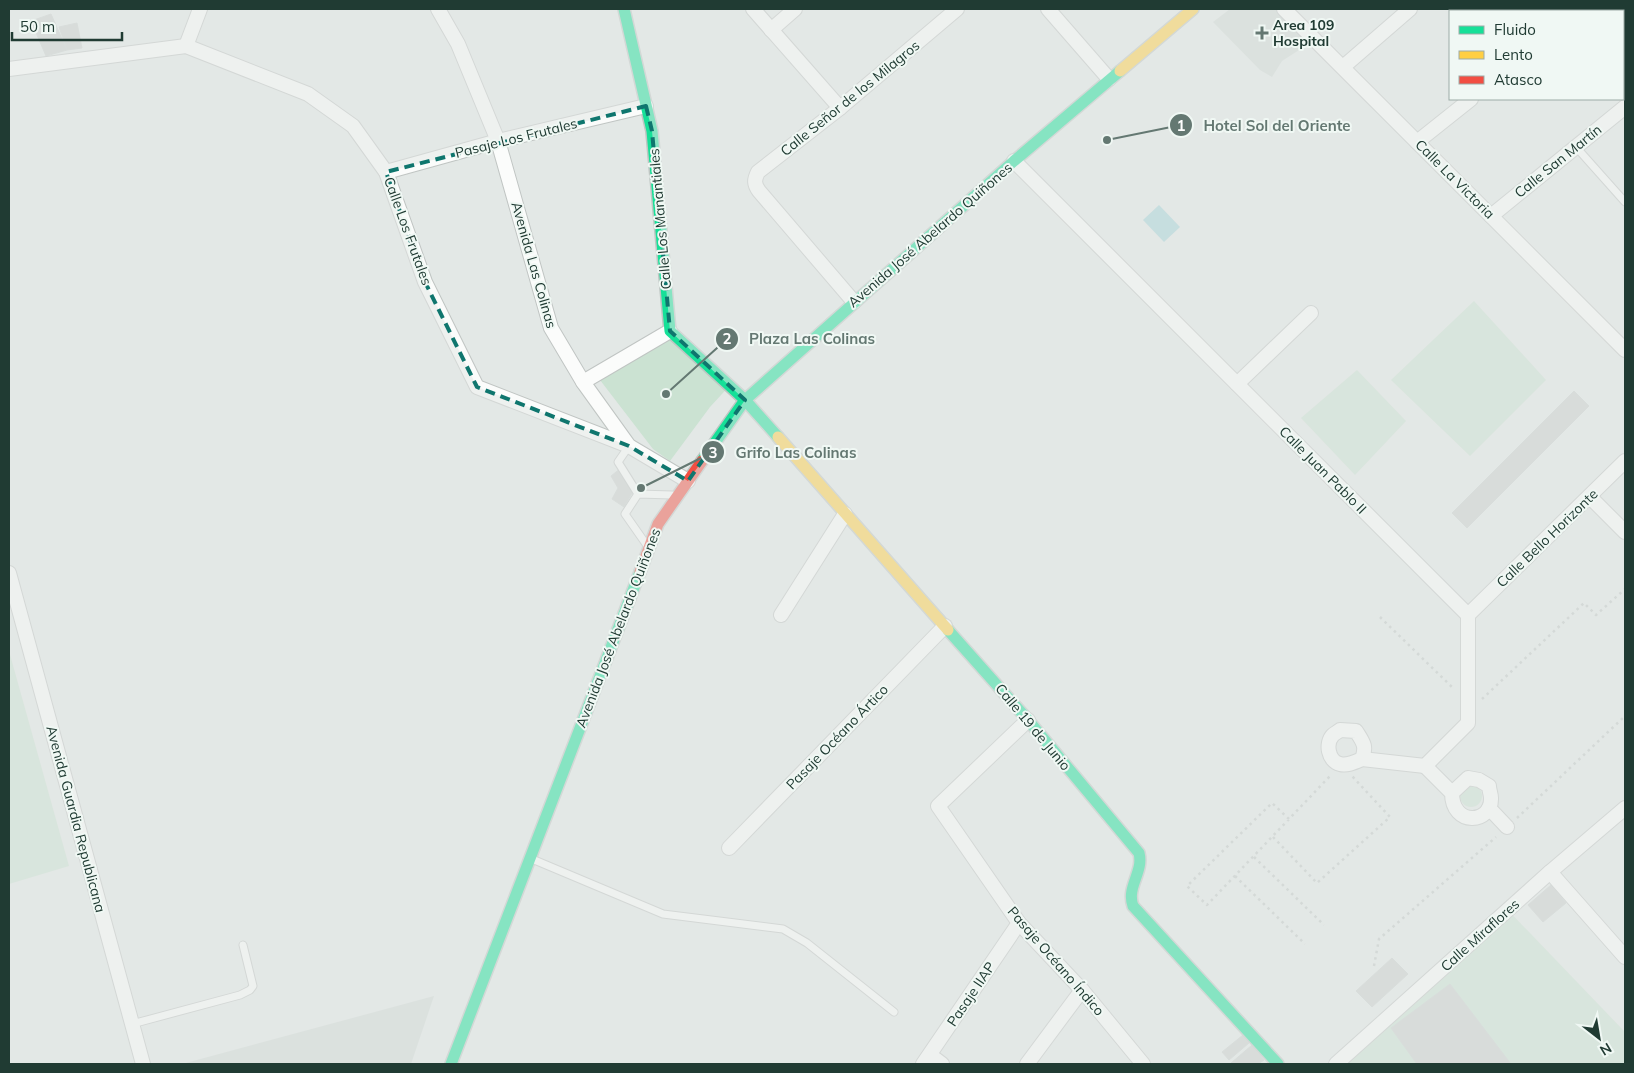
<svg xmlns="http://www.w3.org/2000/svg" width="1634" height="1073" viewBox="0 0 1634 1073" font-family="Mulish,sans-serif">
<rect width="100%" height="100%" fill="#e3e8e6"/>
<!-- built -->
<g fill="#d0dad6">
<path d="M1230,9H1277L1310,43L1282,61L1272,77L1260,70L1213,22Z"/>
<path d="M434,996L411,1064H182Z"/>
</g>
<!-- green -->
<g fill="#cbe2d2">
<path d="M1474,301L1546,380L1470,456L1391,380Z"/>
<path d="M678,332L733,382L710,407L670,461L653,449L600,380Z"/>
<path d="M1357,370L1406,421L1355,475L1301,418Z"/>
<path d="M9,651L69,866L9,884Z"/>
<circle cx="1471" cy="796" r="11"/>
<path d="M1503,905L1625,1032V1064H1332Z"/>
</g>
<!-- water -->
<path fill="#a3d2d7" d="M1159,205L1180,227L1164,242L1143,220Z"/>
<!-- building -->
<g fill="#cacfcd" stroke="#cbd1cf">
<path d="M51,14L67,50L46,56L31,21Z"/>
<path d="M77,23L82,48L67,50L59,27Z"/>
<path d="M1574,391L1589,406L1467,528L1452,513Z"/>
<path d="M621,468L635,488L624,507L612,499L618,488L611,476Z"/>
<path d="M1551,885L1566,903L1543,922L1528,905Z"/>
<path d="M1392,958L1408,974L1372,1007L1356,991Z"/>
<path d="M1450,984L1511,1064H1417L1391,1028Z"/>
<path d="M1243,1035L1249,1043L1229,1060L1222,1052Z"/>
<path d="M1252,1045L1264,1060L1258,1064H1232L1231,1063Z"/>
</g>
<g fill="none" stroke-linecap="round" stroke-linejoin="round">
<!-- lane casing -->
<g stroke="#c0c5c3" stroke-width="9">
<g id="lane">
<path d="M1576,147L1625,202"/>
<path d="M629,446L618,462L638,494"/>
<path d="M646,544L625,514L638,494L672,495"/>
<path d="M532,859L663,914L783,929L807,943L894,1012"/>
<path d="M132,1024L240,995L250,990L253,986L243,945"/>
</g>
</g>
<!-- street casing -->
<g stroke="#c0c5c3" stroke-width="16">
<g id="street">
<path d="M438,9L458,44L498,141L551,328L583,382L629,446L688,481"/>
<path d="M753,9L840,108"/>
<path d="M1048,9L1109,79"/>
<path d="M1284,9L1625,350"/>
<path d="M1551,9L1553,11"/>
<path d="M1579,11L1582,9"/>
<path d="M771,30L795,9"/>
<path d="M186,46L200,9"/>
<path d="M1343,67L1410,9"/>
<path d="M9,69L186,46L308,94L353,126L386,172L425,282L477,387L629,446"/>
<path d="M1623,90L1625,92"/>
<path d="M1417,142L1471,99"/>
<path d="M1014,161L1468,615V723L1425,766L1362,759"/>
<path d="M386,172L498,141L646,106"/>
<path d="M1491,216L1625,107"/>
<path d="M854,302L759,191C754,184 754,180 758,172L840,108L957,9"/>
<path d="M583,382L670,331"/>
<path d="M1237,384L1311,313"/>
<path d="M1590,497L1625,532"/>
<path d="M9,573L143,1064"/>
<path d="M781,615L845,514"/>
<path d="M1468,615L1625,461"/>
<path d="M1028,720L938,806L1019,923L1082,990L1143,1064"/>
<path d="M1340,730L1356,731C1363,742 1367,746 1362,759C1355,762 1347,766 1340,764C1328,761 1325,743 1333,735C1335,733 1338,732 1340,730Z"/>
<path d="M1425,766L1452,793C1452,827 1492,824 1491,798C1491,794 1489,790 1489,786L1479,780L1468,778L1452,793"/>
<path d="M1489,808L1507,827"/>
<path d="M729,848L945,626"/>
<path d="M1550,872L1625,957"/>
<path d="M930,1055L942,1064"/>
<path d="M923,1064L1019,923"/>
<path d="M1027,1064L1082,990"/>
<path d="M1336,1064L1550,872L1625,808"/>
</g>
</g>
<!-- fast casing -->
<g stroke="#bec6c3" stroke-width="14">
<g id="fast">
<path d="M624,9L652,131L670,331L745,400L778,437"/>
<path d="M702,461L745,400L1014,161L1120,71"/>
<path d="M948,630L1028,720L1139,853C1144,872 1126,887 1133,906L1278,1064"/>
<path d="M451,1064L640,572"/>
</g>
</g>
<!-- slow casing -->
<g stroke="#bec6c3" stroke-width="14">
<g id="slow">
<path d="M1120,71L1193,9"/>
<path d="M778,437L948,630"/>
</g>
</g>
<!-- jam casing -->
<g stroke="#bec6c3" stroke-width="14">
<path id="jam" d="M640,572L658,524L702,461"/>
</g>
<!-- path -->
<g stroke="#c0c8c6" stroke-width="2.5" stroke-dasharray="2.5 4" stroke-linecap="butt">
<path d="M1380,617L1454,689"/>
<path d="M1482,699L1584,603L1596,615L1625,589"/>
<path d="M1517,818L1625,716"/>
<path d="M1289,819L1272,803L1187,886L1207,905L1331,775"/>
<path d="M1273,837L1317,883L1390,817L1352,776"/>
<path d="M1254,857L1324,925"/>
<path d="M1235,876L1305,944"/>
<path d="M1374,966L1379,939L1496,837"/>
</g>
<!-- lane -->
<use href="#lane" stroke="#fbfcfb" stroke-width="7"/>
<!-- street -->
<use href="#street" stroke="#fbfcfb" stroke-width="14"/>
<!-- fast -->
<use href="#fast" stroke="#16e098" stroke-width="11"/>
<!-- slow -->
<use href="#slow" stroke="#ffcf43" stroke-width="11"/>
<!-- jam -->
<use href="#jam" stroke="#f24e42" stroke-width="11"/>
</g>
<!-- marked area -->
<path d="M0 0H1634V1073H0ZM646,106L652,131L670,331L745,400L688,481L629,446L477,387L425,282L386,172Z" fill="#e3e8e6" fill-opacity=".55" fill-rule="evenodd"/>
<path fill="none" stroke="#0f766e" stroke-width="4" stroke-dasharray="10 6" stroke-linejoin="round" d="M646,106L652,131L670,331L745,400L688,481L629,446L477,387L425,282L386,172Z"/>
<!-- markers -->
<path fill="#647872" stroke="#f0f8f4" stroke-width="2" d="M1259.5 25.5h5v5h5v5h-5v5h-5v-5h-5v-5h5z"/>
<g text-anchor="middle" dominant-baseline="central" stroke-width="4" stroke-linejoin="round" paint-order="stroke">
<!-- poi labels -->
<g font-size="14" font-weight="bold" fill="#203b33" stroke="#f0f8f4" text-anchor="start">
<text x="1273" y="25">Area 109<tspan x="1273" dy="16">Hospital</tspan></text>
</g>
<!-- street labels -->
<g font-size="14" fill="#203b33" stroke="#f0f8f4">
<text transform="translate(850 98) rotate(-39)">Calle Señor de los Milagros</text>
<text transform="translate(516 138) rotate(-14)">Pasaje Los Frutales</text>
<text transform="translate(1558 161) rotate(-39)">Calle San Martín</text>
<text transform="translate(1455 179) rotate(45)">Calle La Victoria</text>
<text transform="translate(660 219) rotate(-95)">Calle Los Manantiales</text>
<text transform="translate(408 231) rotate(70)">Calle Los Frutales</text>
<text transform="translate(930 235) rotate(-41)">Avenida José Abelardo Quiñones</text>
<text transform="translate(534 265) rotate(74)">Avenida Las Colinas</text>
<text transform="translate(1323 470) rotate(45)">Calle Juan Pablo II</text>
<text transform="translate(1547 538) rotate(-44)">Calle Bello Horizonte</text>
<text transform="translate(618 628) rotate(-69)">Avenida José Abelardo Quiñones</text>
<text transform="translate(1033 727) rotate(50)">Calle 19 de Junio</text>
<text transform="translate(837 737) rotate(-46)">Pasaje Océano Ártico</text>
<text transform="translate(76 819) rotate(75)">Avenida Guardia Republicana</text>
<text transform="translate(1480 935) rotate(-42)">Calle Miraflores</text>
<text transform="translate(1056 961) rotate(49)">Pasaje Océano Índico</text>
<text transform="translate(971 994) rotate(-56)">Pasaje IIAP</text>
</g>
</g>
<!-- callouts -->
<path fill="none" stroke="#647872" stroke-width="2" d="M1107 140L1181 125M666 394L727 339M641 488L713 452"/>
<g fill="#647872" stroke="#f0f8f4" stroke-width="2">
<circle cx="1107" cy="140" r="5"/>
<circle cx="666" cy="394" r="5"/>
<circle cx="641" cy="488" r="5"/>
<circle cx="1181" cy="125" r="12"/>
<circle cx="727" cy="339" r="12"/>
<circle cx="713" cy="452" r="12"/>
</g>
<g font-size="15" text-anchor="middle" font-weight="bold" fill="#fff">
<text x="1181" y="131">1</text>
<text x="727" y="344">2</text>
<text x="713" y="458">3</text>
</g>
<g font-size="15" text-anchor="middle" font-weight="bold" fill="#647872" stroke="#f0f8f4" stroke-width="4" stroke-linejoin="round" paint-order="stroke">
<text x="1277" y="131">Hotel Sol del Oriente</text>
<text x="812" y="344">Plaza Las Colinas</text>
<text x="796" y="458">Grifo Las Colinas</text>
</g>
<!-- border -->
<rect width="1634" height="1073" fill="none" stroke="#203b33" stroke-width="20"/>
<!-- legend -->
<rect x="1449" y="10" width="175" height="90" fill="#f0f8f4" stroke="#9daca7"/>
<rect x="1459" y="26" width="25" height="8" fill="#16e098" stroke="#9daca7"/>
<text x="1494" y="35" font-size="15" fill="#203b33">Fluido</text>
<rect x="1459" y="51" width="25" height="8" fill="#ffcf43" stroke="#9daca7"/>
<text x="1494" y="60" font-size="15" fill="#203b33">Lento</text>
<rect x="1459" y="76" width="25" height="8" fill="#f24e42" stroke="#9daca7"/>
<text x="1494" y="85" font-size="15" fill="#203b33">Atasco</text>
<!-- north arrow -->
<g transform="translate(1599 1038) rotate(149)" stroke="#f0f8f4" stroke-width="4" paint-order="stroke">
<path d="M0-4L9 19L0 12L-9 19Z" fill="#203b33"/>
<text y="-8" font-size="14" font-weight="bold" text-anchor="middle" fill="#203b33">N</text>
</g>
<!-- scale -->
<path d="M12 32v8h110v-8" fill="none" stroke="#203b33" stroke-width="2.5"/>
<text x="20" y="32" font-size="15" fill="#203b33" stroke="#f0f8f4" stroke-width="4" paint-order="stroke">50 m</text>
</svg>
